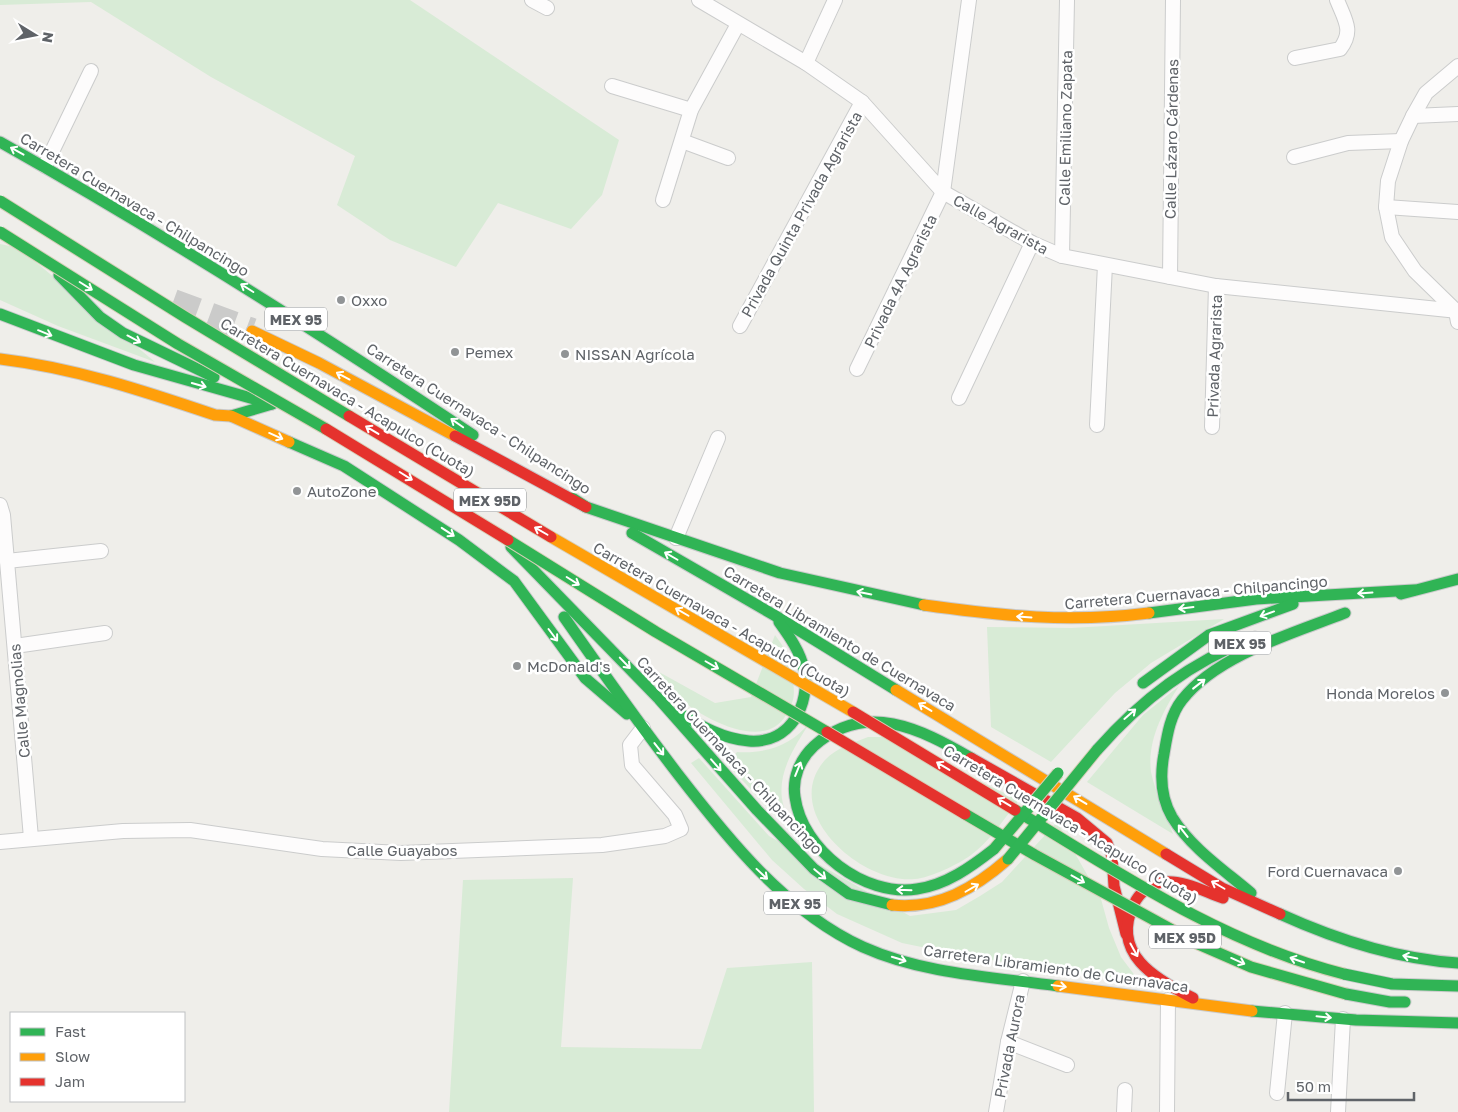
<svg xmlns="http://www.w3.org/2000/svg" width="1458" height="1112" viewBox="0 0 1458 1112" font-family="'Golos Text',sans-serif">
<rect width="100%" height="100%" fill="#efeeea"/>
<!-- green -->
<g fill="#d8ebd6">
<path d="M0,0H410L619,140L602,195L571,229L498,203L456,267L390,240L337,205L355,156L211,77L91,2L0,5Z"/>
<path d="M0,244L19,248L155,362L58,326L0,300Z"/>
<path d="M1224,619L1151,663L1115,693L1051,762L991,727L987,627L1071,628Z"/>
<path d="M775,635C789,654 789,657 793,680C795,698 794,700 786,715C764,753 700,717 678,697C671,690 665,680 659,672L715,703L751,697Z"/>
<path d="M1179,686C1163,711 1147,741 1151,772C1155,792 1166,814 1173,834L1087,782L1143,715Z"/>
<path d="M810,722C796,745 778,770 782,799C784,810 789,822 792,833L727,764L737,752C767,754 792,745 810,722Z"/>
<path d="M868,737H886L1019,800C1004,819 990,841 971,855C959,864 930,878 915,879C862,885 779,812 825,760C836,748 853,743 868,737Z"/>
<path d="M699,758L769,836L910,916L956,910L980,896L1002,882L1057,822L1101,899L1109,928L1121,957L1139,981L1054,971L946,952L902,943L837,914L804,889L772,860L691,763Z"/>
<path d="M573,878L561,1047L701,1049L727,968L812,962L814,1112H449L463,880Z"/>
</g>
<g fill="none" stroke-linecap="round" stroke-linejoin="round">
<!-- highway-tunnel -->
<path stroke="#cbcbca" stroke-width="26" stroke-dasharray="26 13" stroke-linecap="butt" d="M173,302L252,331"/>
<!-- street casing -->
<g stroke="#cbcccc" stroke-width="16">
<g id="street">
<path d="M532,0L547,8"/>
<path d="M699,0L806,63L862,102L943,192L1032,243L1062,256L1216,286L1458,311"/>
<path d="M1295,58L1340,49C1354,31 1345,20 1337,0"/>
<path d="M806,63L835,0"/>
<path d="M1458,66L1426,93L1413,116L1401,141L1388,181L1386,207L1392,237L1415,271L1456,311L1458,322"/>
<path d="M612,86L691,110"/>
<path d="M1413,116L1458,114"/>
<path d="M682,141L728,158"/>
<path d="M1294,157L1348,143L1401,141"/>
<path d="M45,166L91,71"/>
<path d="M663,200L691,110L738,24"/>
<path d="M1386,207L1458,212"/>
<path d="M1062,256L1067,0"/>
<path d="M1170,277L1173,0"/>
<path d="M740,326L862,102"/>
<path d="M857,369L943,192L969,0"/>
<path d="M959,398L1032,243"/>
<path d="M1097,425L1105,265"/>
<path d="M1212,427L1216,286"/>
<path d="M0,505L3,515L31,838"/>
<path d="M676,538L718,438"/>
<path d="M7,561L101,551"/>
<path d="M15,646L105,633"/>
<path d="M0,842L123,831L190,830L322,849L401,853L602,845L665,836L681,829L675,815L632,765L630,745L643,728"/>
<path d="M1008,1042L1067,1065"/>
<path d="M1277,1093L1285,1013"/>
<path d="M996,1112L1008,1042L1023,981"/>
<path d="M1124,1112L1125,1090"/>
<path d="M1167,1112L1168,1000"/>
<path d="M1338,1112L1343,1019"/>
</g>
</g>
<!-- fast casing -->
<g stroke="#cacacb" stroke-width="13">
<g id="fast">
<path d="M0,142C162,233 318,332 473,435"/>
<path d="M59,275L100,317L123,333L214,377"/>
<path d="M0,314L134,365L272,404"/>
<path d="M231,416L272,404"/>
<path d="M289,442L344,466L459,540L514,581L585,678L627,714"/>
<path d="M572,498L586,507L780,573L924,605"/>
<path d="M632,533L774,615L896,690"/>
<path d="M511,547L659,699L757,810L814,869L849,894L892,905"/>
<path d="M1401,594L1458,579"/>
<path d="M1149,613L1256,599L1414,590"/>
<path d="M564,617C601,670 638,722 677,773C728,839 785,911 863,947C923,974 993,977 1058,986"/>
<path d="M1143,683L1209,635L1293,604"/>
<path d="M679,713C701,726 723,739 749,741C790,744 811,705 804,669C800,651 789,636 779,622"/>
<path d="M1097,750C1142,699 1191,662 1255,637"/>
<path d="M971,758C921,729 865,700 814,746C800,759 792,778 795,797C802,850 864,897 917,889C946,885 971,867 994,849"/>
<path d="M1251,893C1224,870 1191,848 1172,817C1161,798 1160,775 1164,754C1167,736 1170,715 1182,700C1217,655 1294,633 1345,613"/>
<path d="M1280,914C1335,939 1397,959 1458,963"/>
<path d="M1344,974L1392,984L1458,986"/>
<path d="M1346,994L1390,1002H1405"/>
<path d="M1252,1011L1356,1020L1458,1023"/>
</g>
</g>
<!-- slow casing -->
<g stroke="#cacacb" stroke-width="13">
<g id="slow">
<path d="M252,331L319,363L455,436"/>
<path d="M0,359C75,368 144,391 215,415L231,416L289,442"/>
<path d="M924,605C1002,616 1070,623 1149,613"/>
<path d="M896,690L1166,854"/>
<path d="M892,905C938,910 975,888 1008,859"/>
<path d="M1058,986L1252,1011"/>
</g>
</g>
<!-- jam casing -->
<g stroke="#cacacb" stroke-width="13">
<g id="jam">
<path d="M455,436L586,507"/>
<path d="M971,758L1077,818L1107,843L1112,856L1114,886L1126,934"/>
<path d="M1166,854L1222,888L1280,914"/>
<path d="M1193,998C1155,979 1110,953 1134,904C1139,893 1151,883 1164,882C1184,880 1205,892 1223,898"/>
</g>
</g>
<!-- street -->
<use href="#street" stroke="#fdfcfc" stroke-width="14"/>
<!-- fast -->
<use href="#fast" stroke="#30b455" stroke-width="11"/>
<!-- slow -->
<use href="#slow" stroke="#ff9f0a" stroke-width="11"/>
<!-- jam -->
<use href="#jam" stroke="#e5322d" stroke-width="11"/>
<!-- fast-bridge casing -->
<g stroke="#d7ceb8" stroke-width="13" stroke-linecap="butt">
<g id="fast-bridge">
<path d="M0,201L185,317L349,416"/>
<path d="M0,232L178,344L326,429"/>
<path d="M508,540L656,632L827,732"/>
<path d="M1015,810C1119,873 1224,944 1344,974"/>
<path d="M965,814L1035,855L1198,944L1251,967L1346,994"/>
<path d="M994,849L1058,773"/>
<path d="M1008,859L1097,750"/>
</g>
</g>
<!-- slow-bridge casing -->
<g stroke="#d7ceb8" stroke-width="13" stroke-linecap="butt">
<path id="slow-bridge" d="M551,537L853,712"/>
</g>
<!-- jam-bridge casing -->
<g stroke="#d7ceb8" stroke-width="13" stroke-linecap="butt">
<g id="jam-bridge">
<path d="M349,416L551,537"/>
<path d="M326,429L508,540"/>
<path d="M853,712L1015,810"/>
<path d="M827,732L965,814"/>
</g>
</g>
<!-- fast-bridge -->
<use href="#fast-bridge" stroke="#30b455" stroke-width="11"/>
<!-- slow-bridge -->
<use href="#slow-bridge" stroke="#ff9f0a" stroke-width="11"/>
<!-- jam-bridge -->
<use href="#jam-bridge" stroke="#e5322d" stroke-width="11"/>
</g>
<!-- one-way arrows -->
<defs><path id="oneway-shaft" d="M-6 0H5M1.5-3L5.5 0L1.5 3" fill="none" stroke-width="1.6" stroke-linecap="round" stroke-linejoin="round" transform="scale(1.25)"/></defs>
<g stroke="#fff">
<use href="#oneway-shaft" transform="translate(17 151) rotate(-151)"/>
<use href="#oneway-shaft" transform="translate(86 286) rotate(32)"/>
<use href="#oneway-shaft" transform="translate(247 288) rotate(-148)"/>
<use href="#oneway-shaft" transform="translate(45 333) rotate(22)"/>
<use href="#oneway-shaft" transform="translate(134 339) rotate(28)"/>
<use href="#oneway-shaft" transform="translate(343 376) rotate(-152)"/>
<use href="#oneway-shaft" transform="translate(199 385) rotate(16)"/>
<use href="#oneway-shaft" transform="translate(457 423) rotate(-145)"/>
<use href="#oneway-shaft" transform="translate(372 430) rotate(-149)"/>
<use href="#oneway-shaft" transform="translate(276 436) rotate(24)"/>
<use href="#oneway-shaft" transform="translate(406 476) rotate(32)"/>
<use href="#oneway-shaft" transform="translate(541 531) rotate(-150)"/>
<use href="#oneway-shaft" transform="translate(448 532) rotate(33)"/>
<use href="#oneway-shaft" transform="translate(671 556) rotate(-150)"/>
<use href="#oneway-shaft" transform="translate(573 581) rotate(32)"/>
<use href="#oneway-shaft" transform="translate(864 593) rotate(-169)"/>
<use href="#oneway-shaft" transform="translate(1365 593) rotate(176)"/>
<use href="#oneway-shaft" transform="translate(1186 608) rotate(173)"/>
<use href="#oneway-shaft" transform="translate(682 612) rotate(-150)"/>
<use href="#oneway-shaft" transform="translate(1267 614) rotate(160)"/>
<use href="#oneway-shaft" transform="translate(1024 617) rotate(-176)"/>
<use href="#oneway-shaft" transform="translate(553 635) rotate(53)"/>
<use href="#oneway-shaft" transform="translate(625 663) rotate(46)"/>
<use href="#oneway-shaft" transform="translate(712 665) rotate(30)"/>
<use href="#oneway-shaft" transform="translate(1199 684) rotate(-38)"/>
<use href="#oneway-shaft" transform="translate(925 707) rotate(-149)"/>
<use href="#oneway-shaft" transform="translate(1130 714) rotate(-41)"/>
<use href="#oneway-shaft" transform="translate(659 749) rotate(52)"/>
<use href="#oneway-shaft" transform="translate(716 765) rotate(49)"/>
<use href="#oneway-shaft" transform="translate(943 766) rotate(-149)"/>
<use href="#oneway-shaft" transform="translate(798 769) rotate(-68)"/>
<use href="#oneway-shaft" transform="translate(1080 800) rotate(-149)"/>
<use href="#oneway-shaft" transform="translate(1004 802) rotate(-149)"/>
<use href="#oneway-shaft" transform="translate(1183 831) rotate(-128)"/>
<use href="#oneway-shaft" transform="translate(762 874) rotate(43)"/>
<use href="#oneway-shaft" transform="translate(820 874) rotate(40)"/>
<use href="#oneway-shaft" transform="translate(1078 879) rotate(29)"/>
<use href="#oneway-shaft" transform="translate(1218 885) rotate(-150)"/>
<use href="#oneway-shaft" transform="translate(972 888) rotate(-30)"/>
<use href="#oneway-shaft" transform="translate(904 890) rotate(-178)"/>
<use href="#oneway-shaft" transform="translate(1134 950) rotate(61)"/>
<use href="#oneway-shaft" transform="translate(1410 957) rotate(-168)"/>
<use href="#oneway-shaft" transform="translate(899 959) rotate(17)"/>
<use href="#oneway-shaft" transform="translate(1297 960) rotate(-161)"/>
<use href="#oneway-shaft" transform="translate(1238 961) rotate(24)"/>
<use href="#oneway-shaft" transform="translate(1059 986) rotate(8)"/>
<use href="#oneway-shaft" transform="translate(1324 1017) rotate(6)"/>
</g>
<!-- markers -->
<g fill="#919496" stroke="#fff" stroke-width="2">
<circle cx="341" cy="300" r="5"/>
<circle cx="455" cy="352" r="5"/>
<circle cx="565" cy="354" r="5"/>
<circle cx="297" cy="491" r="5"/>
<circle cx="517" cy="666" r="5"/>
<circle cx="1445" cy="693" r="5"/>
<circle cx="1398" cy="871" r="5"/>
</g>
<g text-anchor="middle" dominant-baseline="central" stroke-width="5" stroke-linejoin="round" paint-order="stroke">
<!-- shield labels -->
<g fill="#fff" stroke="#8f9295" stroke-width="1">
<rect x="265" y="307.5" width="62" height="23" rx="4"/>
<rect x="454" y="488.5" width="72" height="23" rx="4"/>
<rect x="1209" y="631.5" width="62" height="23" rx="4"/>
<rect x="764" y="891.5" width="62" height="23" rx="4"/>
<rect x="1149" y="925.5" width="72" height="23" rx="4"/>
</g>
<g font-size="14" font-weight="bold" fill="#5f6368">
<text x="296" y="319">MEX 95</text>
<text x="490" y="500">MEX 95D</text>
<text x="1240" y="643">MEX 95</text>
<text x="795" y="903">MEX 95</text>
<text x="1185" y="937">MEX 95D</text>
</g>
<!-- street labels -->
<g font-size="15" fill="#5f6368" stroke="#fff">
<text transform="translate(1065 128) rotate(-89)">Calle Emiliano Zapata</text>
<text transform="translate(1171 139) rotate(-89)">Calle Lázaro Cárdenas</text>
<text transform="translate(135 204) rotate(31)">Carretera Cuernavaca - Chilpancingo</text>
<text transform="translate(801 214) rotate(-61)">Privada Quinta Privada Agrarista</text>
<text transform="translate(1001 224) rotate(29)">Calle Agrarista</text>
<text transform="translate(900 281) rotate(-64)">Privada 4A Agrarista</text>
<text transform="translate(1214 356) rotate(-88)">Privada Agrarista</text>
<text transform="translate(348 397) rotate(31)">Carretera Cuernavaca - Acapulco (Cuota)</text>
<text transform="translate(479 418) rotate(33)">Carretera Cuernavaca - Chilpancingo</text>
<text transform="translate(1196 592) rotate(-5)">Carretera Cuernavaca - Chilpancingo</text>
<text transform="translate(722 619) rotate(30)">Carretera Cuernavaca - Acapulco (Cuota)</text>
<text transform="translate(840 638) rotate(31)">Carretera Libramiento de Cuernavaca</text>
<text transform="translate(19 701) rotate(-95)">Calle Magnolias</text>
<text transform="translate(730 755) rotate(47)">Carretera Cuernavaca - Chilpancingo</text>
<text transform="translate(1071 824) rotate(31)">Carretera Cuernavaca - Acapulco (Cuota)</text>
<text x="402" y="850">Calle Guayabos</text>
<text transform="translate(1056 968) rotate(8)">Carretera Libramiento de Cuernavaca</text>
<text transform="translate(1009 1046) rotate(-79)">Privada Aurora</text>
</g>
<!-- poi labels -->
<g font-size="15" fill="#5f6368" stroke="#fff" text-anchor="start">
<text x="351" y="300">Oxxo</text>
<text x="465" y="352">Pemex</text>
<text x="575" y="354">NISSAN Agrícola</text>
<text x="307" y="491">AutoZone</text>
<text x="527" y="666">McDonald's</text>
<text x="1435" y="693" text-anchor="end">Honda Morelos</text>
<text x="1388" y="871" text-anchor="end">Ford Cuernavaca</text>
</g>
</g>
<!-- legend -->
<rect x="10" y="1012" width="175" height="90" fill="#ffffff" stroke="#bfc1c3"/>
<rect x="20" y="1028" width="25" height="8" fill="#30b455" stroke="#bfc1c3"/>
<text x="55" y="1037" font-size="15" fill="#5f6368">Fast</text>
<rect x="20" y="1053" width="25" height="8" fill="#ff9f0a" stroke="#bfc1c3"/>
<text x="55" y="1062" font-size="15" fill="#5f6368">Slow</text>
<rect x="20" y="1078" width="25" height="8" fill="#e5322d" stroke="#bfc1c3"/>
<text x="55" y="1087" font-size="15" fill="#5f6368">Jam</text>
<!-- north arrow -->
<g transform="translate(35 35) rotate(100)" stroke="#ffffff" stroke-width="4" paint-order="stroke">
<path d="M0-4L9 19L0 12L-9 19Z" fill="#5f6368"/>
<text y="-8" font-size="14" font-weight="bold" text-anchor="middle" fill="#5f6368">N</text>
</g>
<!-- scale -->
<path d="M1288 1092v8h126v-8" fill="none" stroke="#5f6368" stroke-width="2.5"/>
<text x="1296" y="1092" font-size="15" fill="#5f6368" stroke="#ffffff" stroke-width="4" paint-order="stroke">50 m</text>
</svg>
